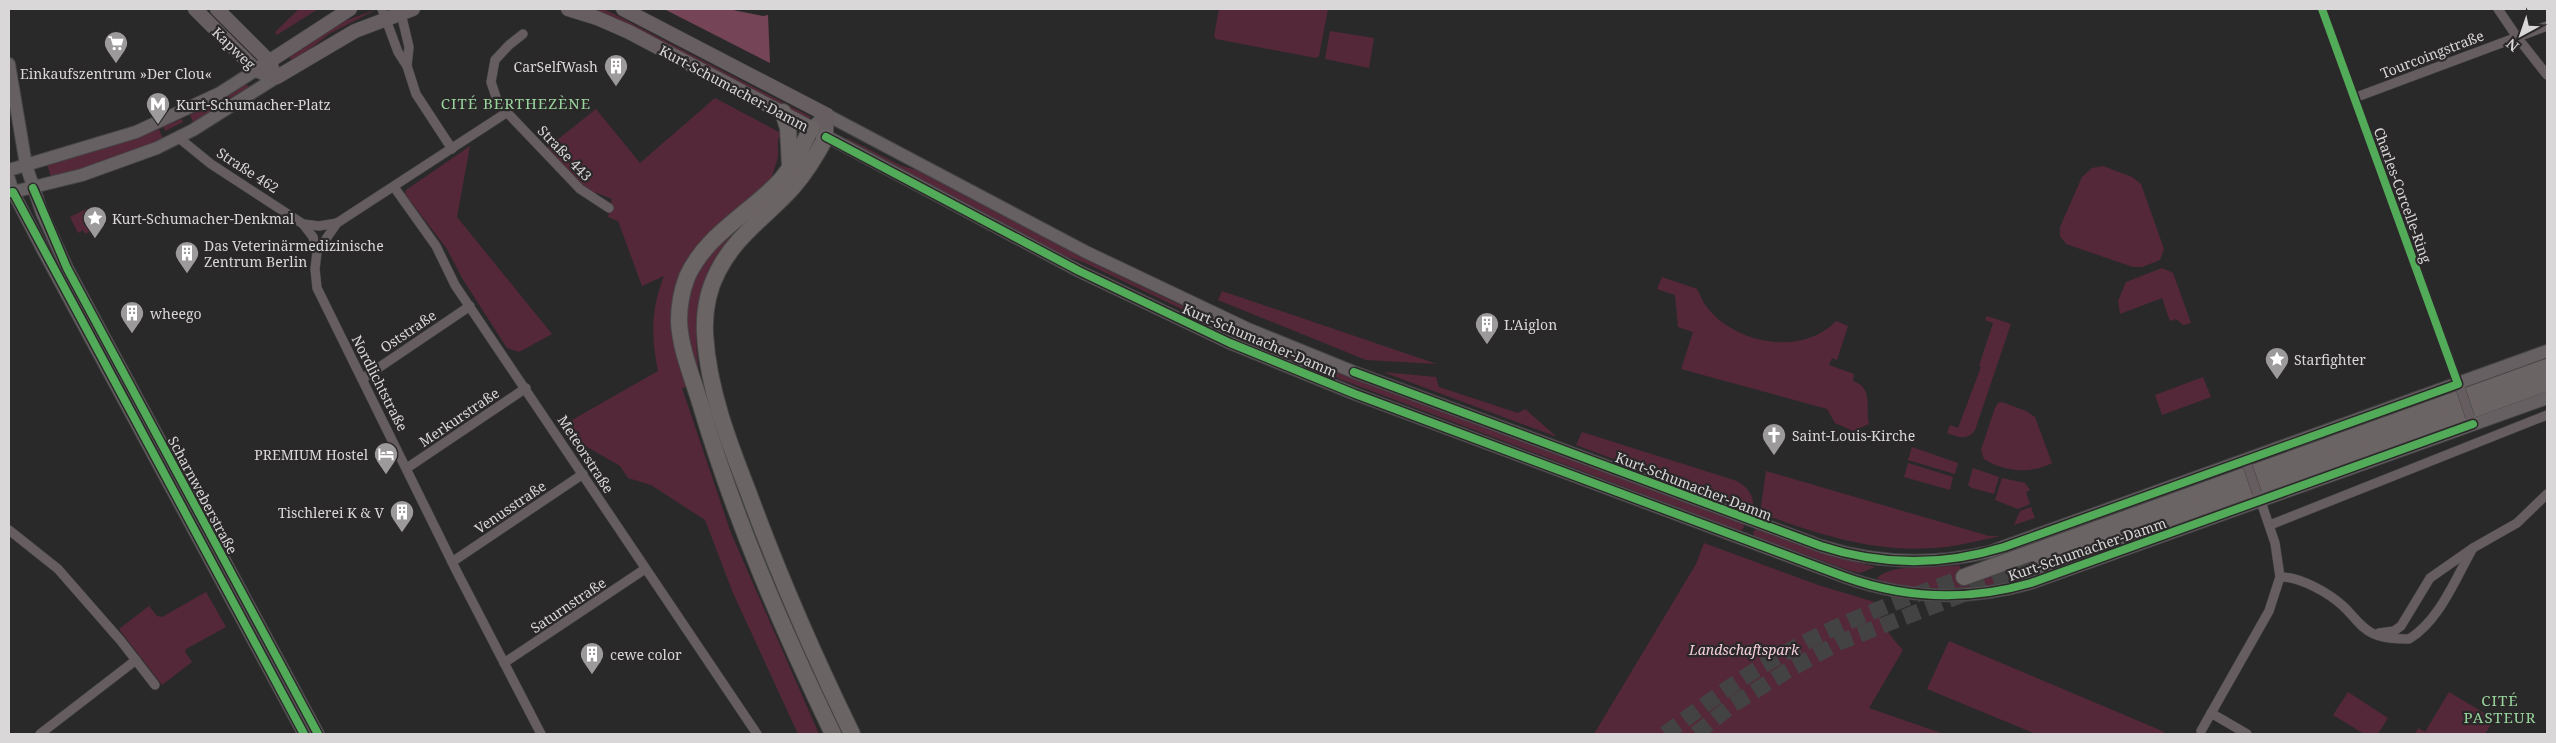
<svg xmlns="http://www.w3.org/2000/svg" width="2556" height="743" viewBox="0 0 2556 743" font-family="'Noto Serif',serif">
<rect width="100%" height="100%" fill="#2a2929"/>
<!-- green -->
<g fill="#542839">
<path d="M299,9H318L277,35L275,32Z"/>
<path d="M377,9L329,34L293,62L289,57L345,21Z"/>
<path d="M594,9H603L614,14L811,117L809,119L618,19Z"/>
<path d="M1219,9H1328L1319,56L1316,58L1216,39L1214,36Z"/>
<path d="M1330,31L1374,38L1369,68L1325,59Z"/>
<path d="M246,84L249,87L212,110L194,124L190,115Z"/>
<path d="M715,98L779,132L781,137L778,138V157L770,183L682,273L690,386L682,388L731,533L819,734H798L733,593L705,520L651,485L628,478L620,466L577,441L565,424L658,371C651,337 651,308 664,276L642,286L618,221L608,217L612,199L597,193L589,192L547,148L596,109L640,163Z"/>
<path d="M182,119L183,122L165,131L164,127L159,129L163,139L122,156L52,179L47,165L113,145Z"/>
<path d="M847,138L902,166L916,170L1085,259L1191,310L1188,312L1083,262L1065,256L846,140Z"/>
<path d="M470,146L457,217L552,334L519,352L507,348L462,278L447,249L405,194L406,190Z"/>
<path d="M2103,166L2132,177L2141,184L2164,249L2160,260L2142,267H2133L2066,244L2060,236V227L2082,177L2092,168Z"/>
<path d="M92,206L102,226L85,234L83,230L78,233L70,217Z"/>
<path d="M737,228C700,277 690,317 700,378L688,344L686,303L700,264Z"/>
<path d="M2162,268L2173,273L2191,323L2183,325L2176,319L2170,321L2162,298L2120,314L2118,301L2126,282Z"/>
<path d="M1662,277L1697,289C1700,294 1702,301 1706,306C1734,344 1802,357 1836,321L1848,326L1837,360L1832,358L1829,365L1854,374L1853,381C1874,388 1865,407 1869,424L1853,431L1835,423L1827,409L1681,369L1693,332L1678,327L1675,295L1657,289Z"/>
<path d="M1222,291L1437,364L1366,360L1218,300Z"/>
<path d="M1987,316L2011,324L1975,430C1968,441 1958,437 1947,433L1950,425L1958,428L1981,367L1979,366L1993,323L1985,320Z"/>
<path d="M1216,320L1304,358L1743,524L1744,527L1741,531L1738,530L1332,376L1214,327Z"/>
<path d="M1383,372L1436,377L1439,387L1518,413L1525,409L1557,437Z"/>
<path d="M2203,377L2211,397L2162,415L2155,395Z"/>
<path d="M2002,402L2026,411L2035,417L2052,463C2032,474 2003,472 1984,459L1981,450L1995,408L1998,403Z"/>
<path d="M1582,432L1737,481C1748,488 1756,497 1752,511L1576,445Z"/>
<path d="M1912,447L1958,463L1955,474L1908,460Z"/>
<path d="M1908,463L1953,477L1950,490L1904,477Z"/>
<path d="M1973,468L1999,477L1994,494L1972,488L1968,485Z"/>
<path d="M1766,471L1989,536H2000C1978,541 1955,547 1932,548C1874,553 1814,533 1760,513Z"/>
<path d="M2002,478L2025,483L2030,490L2026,492L2030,504L2018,509L1995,500Z"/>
<path d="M2031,507L2035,518L2014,525L2020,511Z"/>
<path d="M1756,529L1826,554L1875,567L1860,573L1848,570L1754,536L1753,532Z"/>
<path d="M1704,543L1821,586L1875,602C1880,622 1889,635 1903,650L1869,708L1944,734H1594L1696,564Z"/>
<path d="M2036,558L2041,572C1996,588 1950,592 1902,585C1894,584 1882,583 1877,578C1895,562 1935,569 1959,565L1967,584Z"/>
<path d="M206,592L226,627L186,649L185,652L192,662L162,685L119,629L149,606L157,616L162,617Z"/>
<path d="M1949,641L2160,730L2167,734H2036L1927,689Z"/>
<path d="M2348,692L2388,718L2378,734H2364L2333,715Z"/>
<path d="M2449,692L2494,719L2485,734H2415L2418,728L2425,732Z"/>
</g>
<!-- forest -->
<path fill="#754456" d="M664,9H728L763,16L768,15L770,63Z"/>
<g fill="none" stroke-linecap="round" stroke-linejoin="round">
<!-- highway-tunnel -->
<g stroke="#444343" stroke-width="16" stroke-dasharray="16 8" stroke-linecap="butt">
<path d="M1665,734C1702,707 1738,679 1778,657C1837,623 1901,600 1964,577"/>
<path d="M1696,734L1732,705L1787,671L1840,642L2039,565"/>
</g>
<!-- street casing -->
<g stroke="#464545" stroke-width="10">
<g id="street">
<path d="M382,9L398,52L407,66L416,94L452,149"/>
<path d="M400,9L409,47L407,66"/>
<path d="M2322,9L2460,388"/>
<path d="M2498,9L2517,37L2547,75"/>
<path d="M523,34L509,45L495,60L491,82L498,103L580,189L609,208"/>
<path d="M2354,98L2547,26"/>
<path d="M506,113L337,223L317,252L315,269L317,288L457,572L541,734"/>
<path d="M179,138L211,164L303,224L319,226L337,223"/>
<path d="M394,187L436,246L455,285L757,734"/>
<path d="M303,224L313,237L317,252"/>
<path d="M362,379L470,306"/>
<path d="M407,468L526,388"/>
<path d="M2270,525L2547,415"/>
<path d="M9,530L58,569L121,641L155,685"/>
<path d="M452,562L583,474"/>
<path d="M2280,577C2299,576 2329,593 2343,606C2353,615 2361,629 2374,634C2385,639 2398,639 2409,639C2440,620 2455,579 2473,548"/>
<path d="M2379,633L2394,631L2401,626L2430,578L2473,548L2517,523L2547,494"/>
<path d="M504,663L645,569"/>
<path d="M2211,713L2247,734"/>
<path d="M2201,731L2269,611L2280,577L2275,543L2259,496"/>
<path d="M40,734L136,660"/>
</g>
</g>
<!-- secondary casing -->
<g stroke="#464545" stroke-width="14">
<g id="secondary">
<path d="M9,64L26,165L42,213L67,268L318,734"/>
<path d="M9,170L136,132L220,93L256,70"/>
<path d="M9,179L13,192L43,250L304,734"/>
<path d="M9,193L82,175L157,148L193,130L277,77"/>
<path d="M2547,351L1989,552C1932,565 1877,564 1821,546L1354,372L1248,329L1086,252L827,115L811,128L1079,271L1230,343L1355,394L1845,577C1906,599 1969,601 2031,583L2547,398"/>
</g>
</g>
<!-- primary casing -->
<g stroke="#464545" stroke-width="15">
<g id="primary">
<path d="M195,9L256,70L263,73"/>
<path d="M217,9L269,61L272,68"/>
<path d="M568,9L597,18L629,32L811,128"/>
<path d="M623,9L827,115L826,137"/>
<path d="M256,70L350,9"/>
<path d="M277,77L355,31L413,9"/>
</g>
</g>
<!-- highway casing -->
<g stroke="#464545" stroke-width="18">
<g id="highway">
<path d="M783,112L788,128L790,166"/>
<path d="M811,128C802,147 793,167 778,183C747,215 706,235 687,277C682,290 679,307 679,321C680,350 694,381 702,409C736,522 782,628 833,734"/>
<path d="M826,137C817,154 806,172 793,187C767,216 736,235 718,271C708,290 704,313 705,334C708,389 729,443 749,494C779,576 814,656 852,734"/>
<path d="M2039,565L2547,383"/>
<path d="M1964,577L2547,367"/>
</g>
</g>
<!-- street -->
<use href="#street" stroke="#655d5f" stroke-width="9"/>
<!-- secondary -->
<use href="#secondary" stroke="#666062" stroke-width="12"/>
<!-- primary -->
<use href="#primary" stroke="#665e60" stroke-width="14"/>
<!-- highway -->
<use href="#highway" stroke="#6b6465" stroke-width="16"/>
<!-- street-bridge casing -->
<g stroke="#464545" stroke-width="10" stroke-linecap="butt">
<g id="street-bridge">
<path d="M2461,390L2470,417"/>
<path d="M2248,467L2257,493"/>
</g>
</g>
<!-- street-bridge -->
<use href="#street-bridge" stroke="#655d5f" stroke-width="9"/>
<!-- cycleway casing -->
<g stroke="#2b2829" stroke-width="11">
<g id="cycleway">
<path d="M826,137L1079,271L1230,343L1355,394L1845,577C1906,599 1969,601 2031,583L2473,424"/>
<path d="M33,188L67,268L318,734"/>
<path d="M9,193L13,192L304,734"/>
<path d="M1354,372L1821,546C1882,566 1943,566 2004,547L2458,384L2322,9"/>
</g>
</g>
<!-- cycleway -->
<use href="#cycleway" stroke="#51ab58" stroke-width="8"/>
</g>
<!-- icons -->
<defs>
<g id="supermarket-pin" transform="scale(1.25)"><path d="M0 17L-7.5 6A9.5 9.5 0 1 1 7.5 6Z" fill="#9c9a9b" stroke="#2b2829"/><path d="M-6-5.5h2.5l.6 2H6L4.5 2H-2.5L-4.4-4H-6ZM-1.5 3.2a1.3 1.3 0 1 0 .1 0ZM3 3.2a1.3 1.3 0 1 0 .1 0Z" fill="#fff"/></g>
<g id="building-pin" transform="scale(1.25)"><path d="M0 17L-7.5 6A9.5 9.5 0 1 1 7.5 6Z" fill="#9c9a9b" stroke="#2b2829"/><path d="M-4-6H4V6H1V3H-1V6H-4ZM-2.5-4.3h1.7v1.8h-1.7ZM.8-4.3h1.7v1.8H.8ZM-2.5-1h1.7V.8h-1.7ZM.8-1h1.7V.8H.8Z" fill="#fff"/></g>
<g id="metro-pin" transform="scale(1.25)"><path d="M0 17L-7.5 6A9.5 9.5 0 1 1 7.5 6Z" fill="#9c9a9b" stroke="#2b2829"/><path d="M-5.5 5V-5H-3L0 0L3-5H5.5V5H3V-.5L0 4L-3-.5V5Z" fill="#fff"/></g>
<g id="sight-pin" transform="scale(1.25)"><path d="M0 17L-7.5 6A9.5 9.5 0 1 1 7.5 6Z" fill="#9c9a9b" stroke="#2b2829"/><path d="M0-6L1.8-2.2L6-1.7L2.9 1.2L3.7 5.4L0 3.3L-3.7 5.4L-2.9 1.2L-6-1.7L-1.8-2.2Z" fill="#fff"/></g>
<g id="church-pin" transform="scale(1.25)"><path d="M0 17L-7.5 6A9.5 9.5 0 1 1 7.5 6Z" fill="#9c9a9b" stroke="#2b2829"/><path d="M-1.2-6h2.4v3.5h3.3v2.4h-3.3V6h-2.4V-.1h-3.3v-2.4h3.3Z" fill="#fff"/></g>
<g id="hotel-pin" transform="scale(1.25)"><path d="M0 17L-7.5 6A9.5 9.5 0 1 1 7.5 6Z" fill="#9c9a9b" stroke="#2b2829"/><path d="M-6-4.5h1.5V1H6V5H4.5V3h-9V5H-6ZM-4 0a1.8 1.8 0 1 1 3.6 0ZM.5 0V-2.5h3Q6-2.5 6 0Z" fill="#fff"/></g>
</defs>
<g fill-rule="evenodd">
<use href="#supermarket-pin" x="116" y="43"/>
<use href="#building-pin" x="616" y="66"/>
<use href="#metro-pin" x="158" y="104"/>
<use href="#sight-pin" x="95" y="218"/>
<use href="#building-pin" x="187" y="253"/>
<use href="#building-pin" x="132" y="313"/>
<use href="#building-pin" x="1487" y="324"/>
<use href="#sight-pin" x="2277" y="359"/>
<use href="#church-pin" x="1774" y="435"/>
<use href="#hotel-pin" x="386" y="454"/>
<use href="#building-pin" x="402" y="512"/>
<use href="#building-pin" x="592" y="654"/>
</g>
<g text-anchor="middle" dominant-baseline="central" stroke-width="4.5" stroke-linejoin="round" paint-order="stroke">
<!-- street labels -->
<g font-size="14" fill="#d9d7d8" stroke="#2b2829">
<text transform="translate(234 48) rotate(44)">Kapweg</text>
<text transform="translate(2432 54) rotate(-21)">Tourcoingstraße</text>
<text transform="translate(734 88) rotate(28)">Kurt-Schumacher-Damm</text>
<text transform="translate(565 153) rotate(46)">Straße 443</text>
<text transform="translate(248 170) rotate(33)">Straße 462</text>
<text transform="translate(2403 195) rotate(70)">Charles-Corcelle-Ring</text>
<text transform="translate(408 331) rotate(-34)">Oststraße</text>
<text transform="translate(1260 340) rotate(23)">Kurt-Schumacher-Damm</text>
<text transform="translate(380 383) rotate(63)">Nordlichtstraße</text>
<text transform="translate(459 417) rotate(-34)">Merkurstraße</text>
<text transform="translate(586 454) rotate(57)">Meteorstraße</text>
<text transform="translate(1694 486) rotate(21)">Kurt-Schumacher-Damm</text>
<text transform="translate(203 495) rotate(62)">Scharnweberstraße</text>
<text transform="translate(510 507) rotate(-34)">Venusstraße</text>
<text transform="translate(2087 549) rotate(-19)">Kurt-Schumacher-Damm</text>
<text transform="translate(568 605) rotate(-34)">Saturnstraße</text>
</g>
<!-- poi labels -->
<g font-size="14" fill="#d9d7d8" stroke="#2b2829" text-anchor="start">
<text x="598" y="66" text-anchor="end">CarSelfWash</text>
<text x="116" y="73" text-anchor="middle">Einkaufszentrum »Der Clou«</text>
<text x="176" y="104">Kurt-Schumacher-Platz</text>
<text x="112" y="218">Kurt-Schumacher-Denkmal</text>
<text x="204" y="245">Das Veterinärmedizinische<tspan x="204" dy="16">Zentrum Berlin</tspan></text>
<text x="150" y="313">wheego</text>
<text x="1504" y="324">L'Aiglon</text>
<text x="2294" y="359">Starfighter</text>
<text x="1792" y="435">Saint-Louis-Kirche</text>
<text x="368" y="454" text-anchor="end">PREMIUM Hostel</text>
<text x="384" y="512" text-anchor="end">Tischlerei K &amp; V</text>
<text x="610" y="654">cewe color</text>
</g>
<!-- park labels -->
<g font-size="14" font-style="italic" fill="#f5d0dc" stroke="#2b2829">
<text x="1744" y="649">Landschaftspark</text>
</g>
<!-- neighbourhood labels -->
<g font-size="15" letter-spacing="1" fill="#98d59d" stroke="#2b2829">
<text x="516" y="103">CITÉ BERTHEZÈNE</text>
<text x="2500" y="700">CITÉ<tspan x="2500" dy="17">PASTEUR</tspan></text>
</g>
</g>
<!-- border -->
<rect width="2556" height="743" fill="none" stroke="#d9d7d8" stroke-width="20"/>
<!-- north arrow -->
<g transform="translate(2521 35) rotate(220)" stroke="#2b2829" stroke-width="4" paint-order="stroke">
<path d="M0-4L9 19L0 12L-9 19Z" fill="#d9d7d8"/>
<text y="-8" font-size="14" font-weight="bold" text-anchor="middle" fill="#d9d7d8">N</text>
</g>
</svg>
